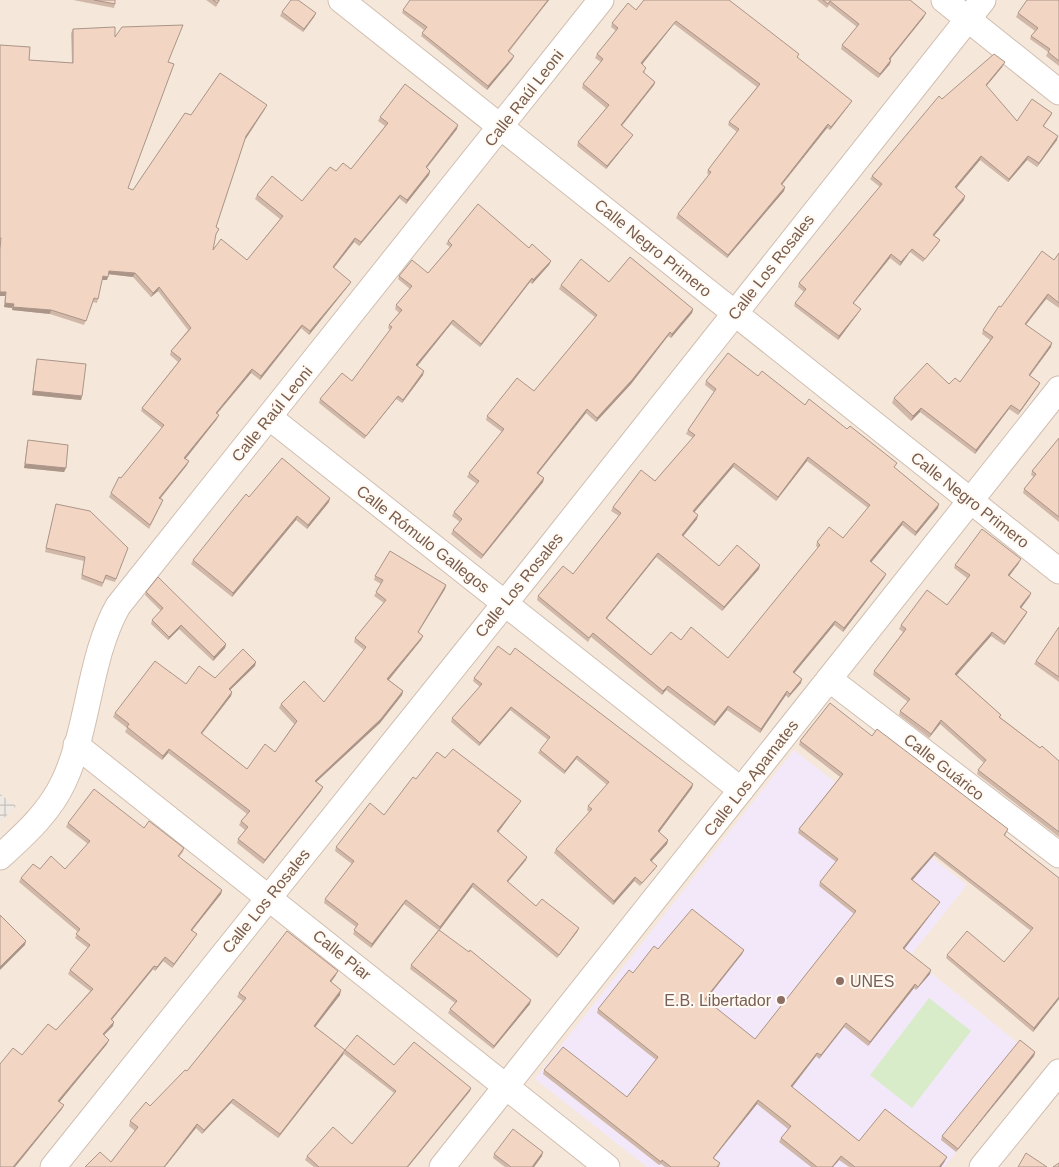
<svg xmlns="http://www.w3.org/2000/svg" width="1059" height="1167" viewBox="0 0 1059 1167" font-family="Helvetica,sans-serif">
<defs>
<pattern id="industrial-grid" width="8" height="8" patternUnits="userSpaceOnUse" patternTransform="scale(1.25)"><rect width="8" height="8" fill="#efe9e4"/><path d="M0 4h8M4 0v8" fill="none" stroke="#c7c0bb"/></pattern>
</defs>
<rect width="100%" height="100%" fill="#fdf6ec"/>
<!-- residential -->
<rect fill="#f5e8da" x="0" y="0" width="1059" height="1167"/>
<!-- industrial -->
<path fill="url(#industrial-grid)" d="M0,794L16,806L0,822Z"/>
<!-- education -->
<path fill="#f3e8fa" d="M794,750L967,885L910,956L1034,1056L944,1167H647L535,1079Z"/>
<!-- pitch -->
<path fill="#d8ecc9" d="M929,998L971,1031L912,1108L870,1075Z"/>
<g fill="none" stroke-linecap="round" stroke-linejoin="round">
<!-- minor casing -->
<g stroke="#d1beb0" stroke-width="27">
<g id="minor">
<path d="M341,0L1059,571"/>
<path d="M944,0L1059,92"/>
<path d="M269,417L741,790"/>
<path d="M829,679L1059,855"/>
<path d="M76,745L607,1167"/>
<path d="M0,857C24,835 50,812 64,781C89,728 89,657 118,606L601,0"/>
<path d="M53,1167L534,567L983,0"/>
<path d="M442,1167L1059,389"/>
<path d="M982,1167L1059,1072"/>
</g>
</g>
<!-- minor -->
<use href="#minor" stroke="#fff" stroke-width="25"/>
</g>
<!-- wall -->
<g fill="#d1b7a8" fill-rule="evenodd">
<path d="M73,0H115V4L114,8Z"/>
<path d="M206,0H220L216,7Z"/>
<path d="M410,0H549L509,52L514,56L512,60L487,90L421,36L424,30L402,13L403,10Z"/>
<path d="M644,0L798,58L850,104L830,130L827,128L782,185L785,187L784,191L727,258L676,218L678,214L709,175L707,173L708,170L737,132L728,125L729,122L757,87L674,24L642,64L645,72L644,73L655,82L654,85L622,126L633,135L631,138L606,169L577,146L578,142L606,108L582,88L583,84L601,62L595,58L597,54L616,31L611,27L612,23L636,10Z"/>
<path d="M817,0H910L924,17L890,59L891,60L890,64L878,78L841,49L842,45L857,27L829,5L827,8Z"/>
<path d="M1059,0V66L1046,56L1048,52L1030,39L1031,36L1035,31L1016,17L1018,13Z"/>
<path d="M282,12L316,13L314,17L303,32L280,16Z"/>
<path d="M73,29L115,37L168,62L128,188L133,190L191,115L265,109L245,139L216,227L219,229L215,237L213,250L247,260L280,219L255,199L257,195L302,201L336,171L351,169L385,126L378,121L380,117L457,129L427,168L430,171L429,175L406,204L399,198L359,246L354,242L334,268L351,282L349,285L309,335L301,328L260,380L251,373L217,414V419L185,459L187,465L161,498L162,503L149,529L109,497L111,493L121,478L162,428L141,411L142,408L178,362L170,355L171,351L188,330L158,291L151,297L133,277L108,274L107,280H102L97,303L93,302L84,325L50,314L12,310V308L4,307L5,296H0V45L29,60L72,63L71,33Z"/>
<path d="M1003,66L986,86L1017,121L1052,113L1051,116L1044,126L1057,140L1037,167L1027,160L1008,182L980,160L956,188L964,200L934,236L940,240L938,244L923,262L910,252L900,266L890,258L854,303L859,312L838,340L794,306L795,303L804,292L798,287L799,283L880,187L870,179L872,176L942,99Z"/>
<path d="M448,241L529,248L551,261L549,265L532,284L530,282L480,347L451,324L417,366L423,375L402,403L396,399L364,439L319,403L320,399L352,381L390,330L388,328L389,325L399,313L395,309L396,305L410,289L398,279L399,276L428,273L450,247L446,244Z"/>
<path d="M1059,253V308L1046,299L1026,325L1051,347L1030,376L1040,383L1038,387L1018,415L1009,409L975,454L920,412L911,421L892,403L894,398L949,384L960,382L990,340L982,334L983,330L1001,307L1054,260Z"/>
<path d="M609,282L693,309L692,313L671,338L668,336L631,384L596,422L586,413L538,473L544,478L543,482L481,559L451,534L453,530L460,522L452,516L454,512L477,484L467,477L469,473L502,432L486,420L487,416L534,391L595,317L559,289L561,285Z"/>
<path d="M37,359L82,396L81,400L32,395L36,363Z"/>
<path d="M758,376L805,405L895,468L938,508L915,536L902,525L871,562L886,574L884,578L843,632L834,625L794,672L801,683L788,698L786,695L760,733L727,710L714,726L666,690L662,695L591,637L588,642L537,600L538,596L573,574L619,516L611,511L613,507L655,481L693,438L686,434L688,430L714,392L705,385L706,381ZM807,461L868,508L843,538L817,542L816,546L818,548L728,658L681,640L651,655L607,618L656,557L722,611L759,569L719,566L683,536L697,519L694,512L733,467L776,501Z"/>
<path d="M1059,438V522L1023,493L1024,489L1034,477L1031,475L1032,471Z"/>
<path d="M28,440L66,468L64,472L24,468L27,444Z"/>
<path d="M249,497L329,502L307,529L296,520L232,597L191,564L193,560Z"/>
<path d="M56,504L128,548L115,582L105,579L102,587L81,579L84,561L45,552Z"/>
<path d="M1019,563L1009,576L1030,596L1021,608L1027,612L1025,616L1004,645L991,636L957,675L1001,715L1000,717L1040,748L1059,761V837L977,774L978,770L984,763L940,724L929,738L899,715L900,711L908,702L873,675L874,671L903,632L899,629L901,625L947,605L967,578L954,568L955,565Z"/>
<path d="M375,576L446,585L445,589L418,633L423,636L421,640L389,680L403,691L402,695L380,723L316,782L323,787L321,791L263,864L237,843L238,839L245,830L239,825L241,821L247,814L168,753L162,760L125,732L127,728L113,717L115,713L186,684L215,678L255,666L230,690L232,692L231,696L202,734L247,769L275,752L294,724L279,708L281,704L324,702L364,650L354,642L355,638L384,603L374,596L381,584L374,580Z"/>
<path d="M146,592L226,644L225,648L213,661L179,629L168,640L151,624L152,620L161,611L145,595Z"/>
<path d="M1059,627V682L1034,664L1036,661Z"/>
<path d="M510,655L693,784L692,788L659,832L668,840L667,844L651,861L655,869L640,886L634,881L613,905L554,853L556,849L589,812L587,810L588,806L607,785L576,759L564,774L538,753L540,750L548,740L510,710L479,746L451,722L452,718L480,687L473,681L474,678Z"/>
<path d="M872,736L1008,829L1005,836L1059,878V999L1033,1032L946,958L947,955L1004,962L1031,931L934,855L912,880L940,902L938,905L904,949L930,974L916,990L914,988L868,1046L844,1027L819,1059L816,1056L792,1087L859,1141L945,1161L941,1167H849L839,1160L833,1167H811L779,1142L781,1138L788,1129L757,1104L714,1158L720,1163L719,1167H665L661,1164L659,1165L543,1074L544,1070L627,1097L656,1060L597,1013L598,1009L633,973L658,949L744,950L742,954L706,1000L755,1039L854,914L819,886L820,882L836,862L798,833L799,829L840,777L799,745L800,741Z"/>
<path d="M445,758L521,801L519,804L498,832L526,860L508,882L536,906L579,928L577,932L557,958L472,887L439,930L530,1004L493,1049L448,1013L450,1009L455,1003L410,969L411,965L438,930L404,904L371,948L353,934L356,927L324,903L325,899L352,864L335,851L336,847L384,815L416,779Z"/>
<path d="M68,823L144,828L184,848L183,852L179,857L222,890L221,894L192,930L197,934L195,937L172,968L163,961L155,971L153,969L112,1020L113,1026L104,1035L107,1044L59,1102L62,1109L22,1055L56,1030L90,991L68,974L70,970L88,948L75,938L78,932L19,882L21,878L40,869H65L88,844L66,827Z"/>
<path d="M336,975L331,982L340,995L315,1027L345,1050L343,1055L278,1138L231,1103L202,1134L196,1128L111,1162L135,1131L129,1126L130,1121L150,1106L187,1071L243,1001L237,997L239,993Z"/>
<path d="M345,1050L394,1065L471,1088L470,1091L408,1167H314L305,1160L307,1156L352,1144L394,1093L344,1054Z"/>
<path d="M1035,1052L1034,1056L956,1152L941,1140L942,1136Z"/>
<path d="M494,1154L542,1156L534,1167H505L493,1158Z"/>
</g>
<!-- shaded-wall -->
<g fill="#aa9588">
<path d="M548,0H549L506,54L508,51Z"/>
<path d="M316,13L314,17L303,32L304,29Z"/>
<path d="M926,13L924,17L888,62L889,59Z"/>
<path d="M676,21L674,24L640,67L641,63Z"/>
<path d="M514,56L512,60L487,90L488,86Z"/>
<path d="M891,60L890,64L878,78L880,74Z"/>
<path d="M1005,62L1003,66L984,89L986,85Z"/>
<path d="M655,82L654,85L619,129L621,125Z"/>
<path d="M852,101L850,104L830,130L831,127Z"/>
<path d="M267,105L265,109L245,140L246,136Z"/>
<path d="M828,124L827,128L779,188L781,184Z"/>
<path d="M458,125L457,129L424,171L426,167Z"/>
<path d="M633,135L631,138L606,169L607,166Z"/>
<path d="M1058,136L1057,140L1037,167L1039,163Z"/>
<path d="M981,156L980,160L954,191L955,187Z"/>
<path d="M1028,156L1027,160L1008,182L1009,179Z"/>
<path d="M430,171L429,175L406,204L407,200Z"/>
<path d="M785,187L784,191L727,258L728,255Z"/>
<path d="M400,195L399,198L359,246L361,242Z"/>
<path d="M965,196L964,200L932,238L933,235Z"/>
<path d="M355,238L354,242L331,271L333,267Z"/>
<path d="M912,249L910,252L900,266L901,262Z"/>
<path d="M891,254L890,258L851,306L853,303Z"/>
<path d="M551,261L549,265L532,284L533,280Z"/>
<path d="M109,271L135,273L133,277L107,274Z"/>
<path d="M103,276L108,277L107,280H102Z"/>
<path d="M532,278L530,282L480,347L481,344Z"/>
<path d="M351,282L349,285L309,335L310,331Z"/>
<path d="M159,287L158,291L151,297L153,293Z"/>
<path d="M0,292H6L5,296H0Z"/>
<path d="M1048,294L1046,299L1023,328L1025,324Z"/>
<path d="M5,303L14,304L12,308L4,307Z"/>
<path d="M13,307L51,310L50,314L12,310Z"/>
<path d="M693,309L692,313L671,338L672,334Z"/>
<path d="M861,309L859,312L838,340L839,336Z"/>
<path d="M453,320L451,324L415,369L416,365Z"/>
<path d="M302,325L301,328L260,380L261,376Z"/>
<path d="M670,332L668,336L631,384L596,422L597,418Z"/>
<path d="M1052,343L1051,347L1027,379L1029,375Z"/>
<path d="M252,369L251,373L214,417L216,413Z"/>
<path d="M424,371L423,375L402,403L403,400Z"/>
<path d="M1040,383L1038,387L1018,415L1020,411Z"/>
<path d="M33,391L82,396L81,400L32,395Z"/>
<path d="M398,396L396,399L364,439L366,436Z"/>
<path d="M1011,405L1009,409L975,454L976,450Z"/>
<path d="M921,408L920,412L911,421L913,416Z"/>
<path d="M587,409L586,413L536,476L537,473Z"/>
<path d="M219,415L217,419L183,462L184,458Z"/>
<path d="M808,457L807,461L776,501L778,497Z"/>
<path d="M189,461L187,465L158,501L159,498Z"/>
<path d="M734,463L733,467L692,515L693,511Z"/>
<path d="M25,464L66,468L64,472L24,468Z"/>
<path d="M544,478L543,482L481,559L483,555Z"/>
<path d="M330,498L329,502L307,529L308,525Z"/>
<path d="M939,504L938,508L915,536L916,532Z"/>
<path d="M698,515L697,519L681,539L682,535Z"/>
<path d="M297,516L296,520L232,597L233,593Z"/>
<path d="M903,521L902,525L869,565L870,561Z"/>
<path d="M658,553L656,557L604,622L606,618Z"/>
<path d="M1021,559L1019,563L1007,579L1008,575Z"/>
<path d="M760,565L759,569L722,611L724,607Z"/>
<path d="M886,574L884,578L843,632L844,628Z"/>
<path d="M446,585L445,589L416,636L418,632Z"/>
<path d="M1031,593L1030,596L1019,611L1020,607Z"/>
<path d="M1027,612L1025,616L1004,645L1005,642Z"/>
<path d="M835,621L834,625L792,676L793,672Z"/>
<path d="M181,625L179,629L168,640L169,637Z"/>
<path d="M992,632L991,636L954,678L955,674Z"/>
<path d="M423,636L421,640L386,683L387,679Z"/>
<path d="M226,644L225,648L213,661L214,657Z"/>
<path d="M256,662L255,666L227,693L229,689Z"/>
<path d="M802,679L801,683L788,698L790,694Z"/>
<path d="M668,686L666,690L662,695L663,691Z"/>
<path d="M403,691L402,695L380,723L313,785L315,781Z"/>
<path d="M787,691L786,695L760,733L761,729Z"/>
<path d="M232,692L231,696L199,737L201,733Z"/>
<path d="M728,706L727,710L714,726L715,722Z"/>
<path d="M511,707L510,710L479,746L480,743Z"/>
<path d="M941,720L940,724L929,738L931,734Z"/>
<path d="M169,749L168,753L162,760L163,756Z"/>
<path d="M577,756L576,759L564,774L565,771Z"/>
<path d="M693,784L692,788L657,835L658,831Z"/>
<path d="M323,787L321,791L263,864L265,860Z"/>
<path d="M521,801L519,804L496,835L497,831Z"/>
<path d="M668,840L667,844L649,864L650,860Z"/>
<path d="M935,852L934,855L910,883L911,879Z"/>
<path d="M527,857L526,860L505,885L507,881Z"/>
<path d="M635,877L634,881L613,905L614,901Z"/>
<path d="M473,883L472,887L439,931L440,927Z"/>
<path d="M222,890L221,894L190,933L191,930Z"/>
<path d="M406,900L404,904L371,948L372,944Z"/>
<path d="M940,902L938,905L902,952L903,948Z"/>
<path d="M579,928L577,932L557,958L559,955Z"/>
<path d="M197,934L195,937L172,968L174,964Z"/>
<path d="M26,941L25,945L0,970V967Z"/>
<path d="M744,950L742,954L703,1003L705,999Z"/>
<path d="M165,957L163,961L155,971L157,967Z"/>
<path d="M154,966L153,969L109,1023L111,1019Z"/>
<path d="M931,970L930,974L916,990L918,987Z"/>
<path d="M338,971L336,975L328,986L330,981Z"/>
<path d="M915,984L914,988L868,1046L870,1042Z"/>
<path d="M341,990L340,995L312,1031L314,1026Z"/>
<path d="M1059,997V999L1033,1032L1034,1028Z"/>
<path d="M531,1000L530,1004L493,1049L494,1046Z"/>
<path d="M114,1022L113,1026L101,1038L103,1034Z"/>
<path d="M846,1023L844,1027L819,1059L821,1055Z"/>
<path d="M109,1040L107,1044L57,1105L58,1101Z"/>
<path d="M345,1050L343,1055L278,1138L280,1134Z"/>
<path d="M1035,1052L1034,1056L956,1152L958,1149Z"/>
<path d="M817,1053L816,1056L790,1090L791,1086Z"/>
<path d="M471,1088L470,1091L408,1167H407Z"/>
<path d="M233,1099L231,1103L202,1134L204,1130Z"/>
<path d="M758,1100L757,1104L711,1161L713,1158Z"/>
<path d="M64,1105L62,1109L15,1167H13Z"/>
<path d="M197,1124L196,1128L165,1167H164Z"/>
<path d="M543,1152L542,1156L534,1167H532Z"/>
<path d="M841,1156L839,1160L833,1167H832Z"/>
<path d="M947,1157L945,1161L941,1167H939Z"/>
</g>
<!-- building -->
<g fill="#f3d5c3" stroke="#aa9588" fill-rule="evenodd">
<path d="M94,0H115V4Z"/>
<path d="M213,0H219L217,3Z"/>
<path d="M291,0H298L316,13L304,29L282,12Z"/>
<path d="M410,0H548L508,51L514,56L488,86L422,33L427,27L403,10Z"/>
<path d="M644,0H729L799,54L797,57L852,101L831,127L828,124L781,184L785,187L728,255L678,214L711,172L708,170L739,129L729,122L760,84L676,21L641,63L646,68L643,72L655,82L621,125L633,135L607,166L578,142L609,105L583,84L603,59L597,54L618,28L612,23L628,3L636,10Z"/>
<path d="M823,0H910L926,13L889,59L891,60L880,74L842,45L859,24L830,1L828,4Z"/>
<path d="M1027,0H1059V61L1048,52L1050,49L1031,36L1038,28L1018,13Z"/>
<path d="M183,25L168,62L174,64L128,188L133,190L185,113L191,115L220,73L267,105L246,136L216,227L219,229L216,234L213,250L221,239L247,260L283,216L257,195L272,176L302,201L330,167L336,171L343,163L351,169L388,123L380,117L405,84L458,125L426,167L430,171L407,200L400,195L361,242L355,238L333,267L351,282L310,331L302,325L261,376L252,369L216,413L219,415L184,458L189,461L159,498L163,500L150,525L111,493L119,477L121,478L164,425L142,408L181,359L171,351L191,328L159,287L153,293L135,273L109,271L108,277L103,276L98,299L94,298L86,321L51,310L13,307L14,304L5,303L6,292H0V249L1,238H0V45L30,47L29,60L73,63V29L115,27V37L122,27Z"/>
<path d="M994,54L1005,62L986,85L1017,121L1032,99L1052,113L1043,126L1058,136L1039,163L1028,156L1009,179L981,156L955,187L965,196L933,235L940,240L925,259L912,249L901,262L891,254L853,303L861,309L839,336L795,303L806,289L799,283L882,184L872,176L939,96L942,99Z"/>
<path d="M478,204L529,248L532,244L551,261L533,280L532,278L481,344L453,320L416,365L424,371L403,400L398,396L366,436L320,399L342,373L352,381L392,327L389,325L402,310L396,305L412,286L399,276L412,260L428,273L452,245L448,241Z"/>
<path d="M1042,251L1054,260L1059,253V303L1048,294L1025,324L1052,343L1029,375L1040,383L1020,411L1011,405L976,450L921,408L913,416L894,398L927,363L949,384L955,378L960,382L993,337L983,330L999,306L1001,307Z"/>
<path d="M630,257L693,309L672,334L670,332L632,380L597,418L587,409L537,473L544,478L483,555L453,530L462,519L454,512L479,481L469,473L504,429L487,416L517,378L534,391L597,315L561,285L581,259L609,282Z"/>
<path d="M728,353L758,376L762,371L805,405L809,399L847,429L850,426L897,463L894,467L939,504L916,532L903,521L870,561L886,574L844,628L835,621L793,672L802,679L790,694L787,691L761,729L728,706L715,722L668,686L663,691L593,633L589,638L538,596L563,566L573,574L621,513L613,507L641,470L655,481L695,435L688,430L716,389L706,381ZM808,457L870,505L843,538L829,527L817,542L820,545L728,658L691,627L681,640L671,632L651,655L606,618L658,553L724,607L760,565L737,545L719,566L682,535L698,515L693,511L734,463L778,497Z"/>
<path d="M37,359L86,364L82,396L33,391Z"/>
<path d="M1059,438V517L1024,489L1036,474L1032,471Z"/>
<path d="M28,440L68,445L66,468L25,464Z"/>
<path d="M282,458L330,498L308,525L297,516L233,593L193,560L246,494L249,497Z"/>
<path d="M56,504L90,511L128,548L116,579L106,575L103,583L82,575L85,557L46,548Z"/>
<path d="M982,529L1021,559L1008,575L1031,593L1020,607L1027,612L1005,642L992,632L955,674L1001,715L999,717L1040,748L1042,746L1059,761V832L978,770L986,760L941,720L931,734L900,711L910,699L874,671L906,629L901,625L927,590L947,605L970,575L955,565Z"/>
<path d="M390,551L446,585L418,632L423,636L387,679L403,691L381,719L315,781L323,787L265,860L238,839L248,827L241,821L250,811L169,749L163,756L127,727L129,724L115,713L155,661L186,684L199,666L215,678L243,649L256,662L229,689L232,692L201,733L247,769L265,744L275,752L297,721L281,704L304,681L324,702L366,647L355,638L386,600L376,592L383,580L375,576Z"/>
<path d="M158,577L226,644L214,657L181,625L169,637L152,620L163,608L146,592Z"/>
<path d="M1059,627V677L1036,661Z"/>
<path d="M498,646L510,655L515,648L693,784L658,831L668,840L650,860L657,866L642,883L635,877L614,901L556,849L592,809L588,806L609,782L577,756L565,771L540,750L550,737L511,707L480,743L452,718L482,684L474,678Z"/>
<path d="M830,703L872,736L877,729L1008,829L1004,835L1059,878V997L1034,1028L947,955L967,931L1004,962L1033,928L935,852L911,879L940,902L903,948L931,970L918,987L915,984L870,1042L846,1023L821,1055L817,1053L791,1086L859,1141L885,1109L947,1157L939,1167H855L841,1156L832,1167H817L781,1138L791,1126L758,1100L713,1158L720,1163L717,1167H671L662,1160L661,1162L544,1070L563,1047L627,1097L658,1057L598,1009L629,970L633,973L654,946L658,949L692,909L744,950L705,999L755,1039L856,911L820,882L838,859L799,829L843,774L800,741Z"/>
<path d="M453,749L521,801L497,831L527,857L507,881L536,906L542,899L579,928L559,955L473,883L440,927L406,900L372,944L354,930L358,924L325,899L354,861L336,847L370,803L384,815L413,777L416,779L437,752L445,758Z"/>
<path d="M94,789L144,828L149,821L184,848L178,856L222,890L191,930L197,934L174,964L165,957L157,967L154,966L111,1019L114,1022L103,1034L109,1040L58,1101L64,1105L13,1167H0V1064L13,1048L22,1055L48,1024L56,1030L93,989L70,970L90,945L76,934L80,929L21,878L33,864L40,869L51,856L65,869L90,841L68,823Z"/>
<path d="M0,915L26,941L0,967Z"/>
<path d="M439,930L469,952L470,950L531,1000L494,1046L450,1009L457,1001L411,965Z"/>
<path d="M287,931L338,971L330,981L341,990L314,1026L345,1050L280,1134L233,1099L204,1130L197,1124L164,1167H85L100,1152L111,1162L138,1127L130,1121L146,1102L150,1106L185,1070L187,1071L246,998L239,993Z"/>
<path d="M357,1035L394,1065L414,1042L471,1088L407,1167H319L307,1156L333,1127L352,1144L396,1091L345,1050Z"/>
<path d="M1020,1040L1035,1052L958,1149L942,1136Z"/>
<path d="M513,1129L543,1152L532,1167H511L494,1154Z"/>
<path d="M1026,1153L1047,1167H1018Z"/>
<path d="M1059,1163V1167H1053Z"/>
</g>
<!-- markers -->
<g fill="#8d6e63" stroke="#fffaf3" stroke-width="2">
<circle cx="840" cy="981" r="5"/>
<circle cx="781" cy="1000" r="5"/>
</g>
<g text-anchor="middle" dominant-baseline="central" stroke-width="4" stroke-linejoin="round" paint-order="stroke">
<!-- street labels -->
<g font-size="16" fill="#7a5c4d" stroke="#fffaf3">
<text transform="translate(524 98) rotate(-52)">Calle Raúl Leoni</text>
<text transform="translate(653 248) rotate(39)">Calle Negro Primero</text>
<text transform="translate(771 267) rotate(-52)">Calle Los Rosales</text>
<text transform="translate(272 414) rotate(-51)">Calle Raúl Leoni</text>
<text transform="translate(970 500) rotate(38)">Calle Negro Primero</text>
<text transform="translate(423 539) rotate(38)">Calle Rómulo Gallegos</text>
<text transform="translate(519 585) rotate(-51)">Calle Los Rosales</text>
<text transform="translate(944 767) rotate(38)">Calle Guárico</text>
<text transform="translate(751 778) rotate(-52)">Calle Los Apamates</text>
<text transform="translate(266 901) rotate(-51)">Calle Los Rosales</text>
<text transform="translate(342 955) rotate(39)">Calle Piar</text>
</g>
<!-- education labels -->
<g font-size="16" fill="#785e54" stroke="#fffaf3" text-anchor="start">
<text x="850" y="981">UNES</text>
<text x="771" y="1000" text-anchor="end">E.B. Libertador</text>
</g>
</g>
</svg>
